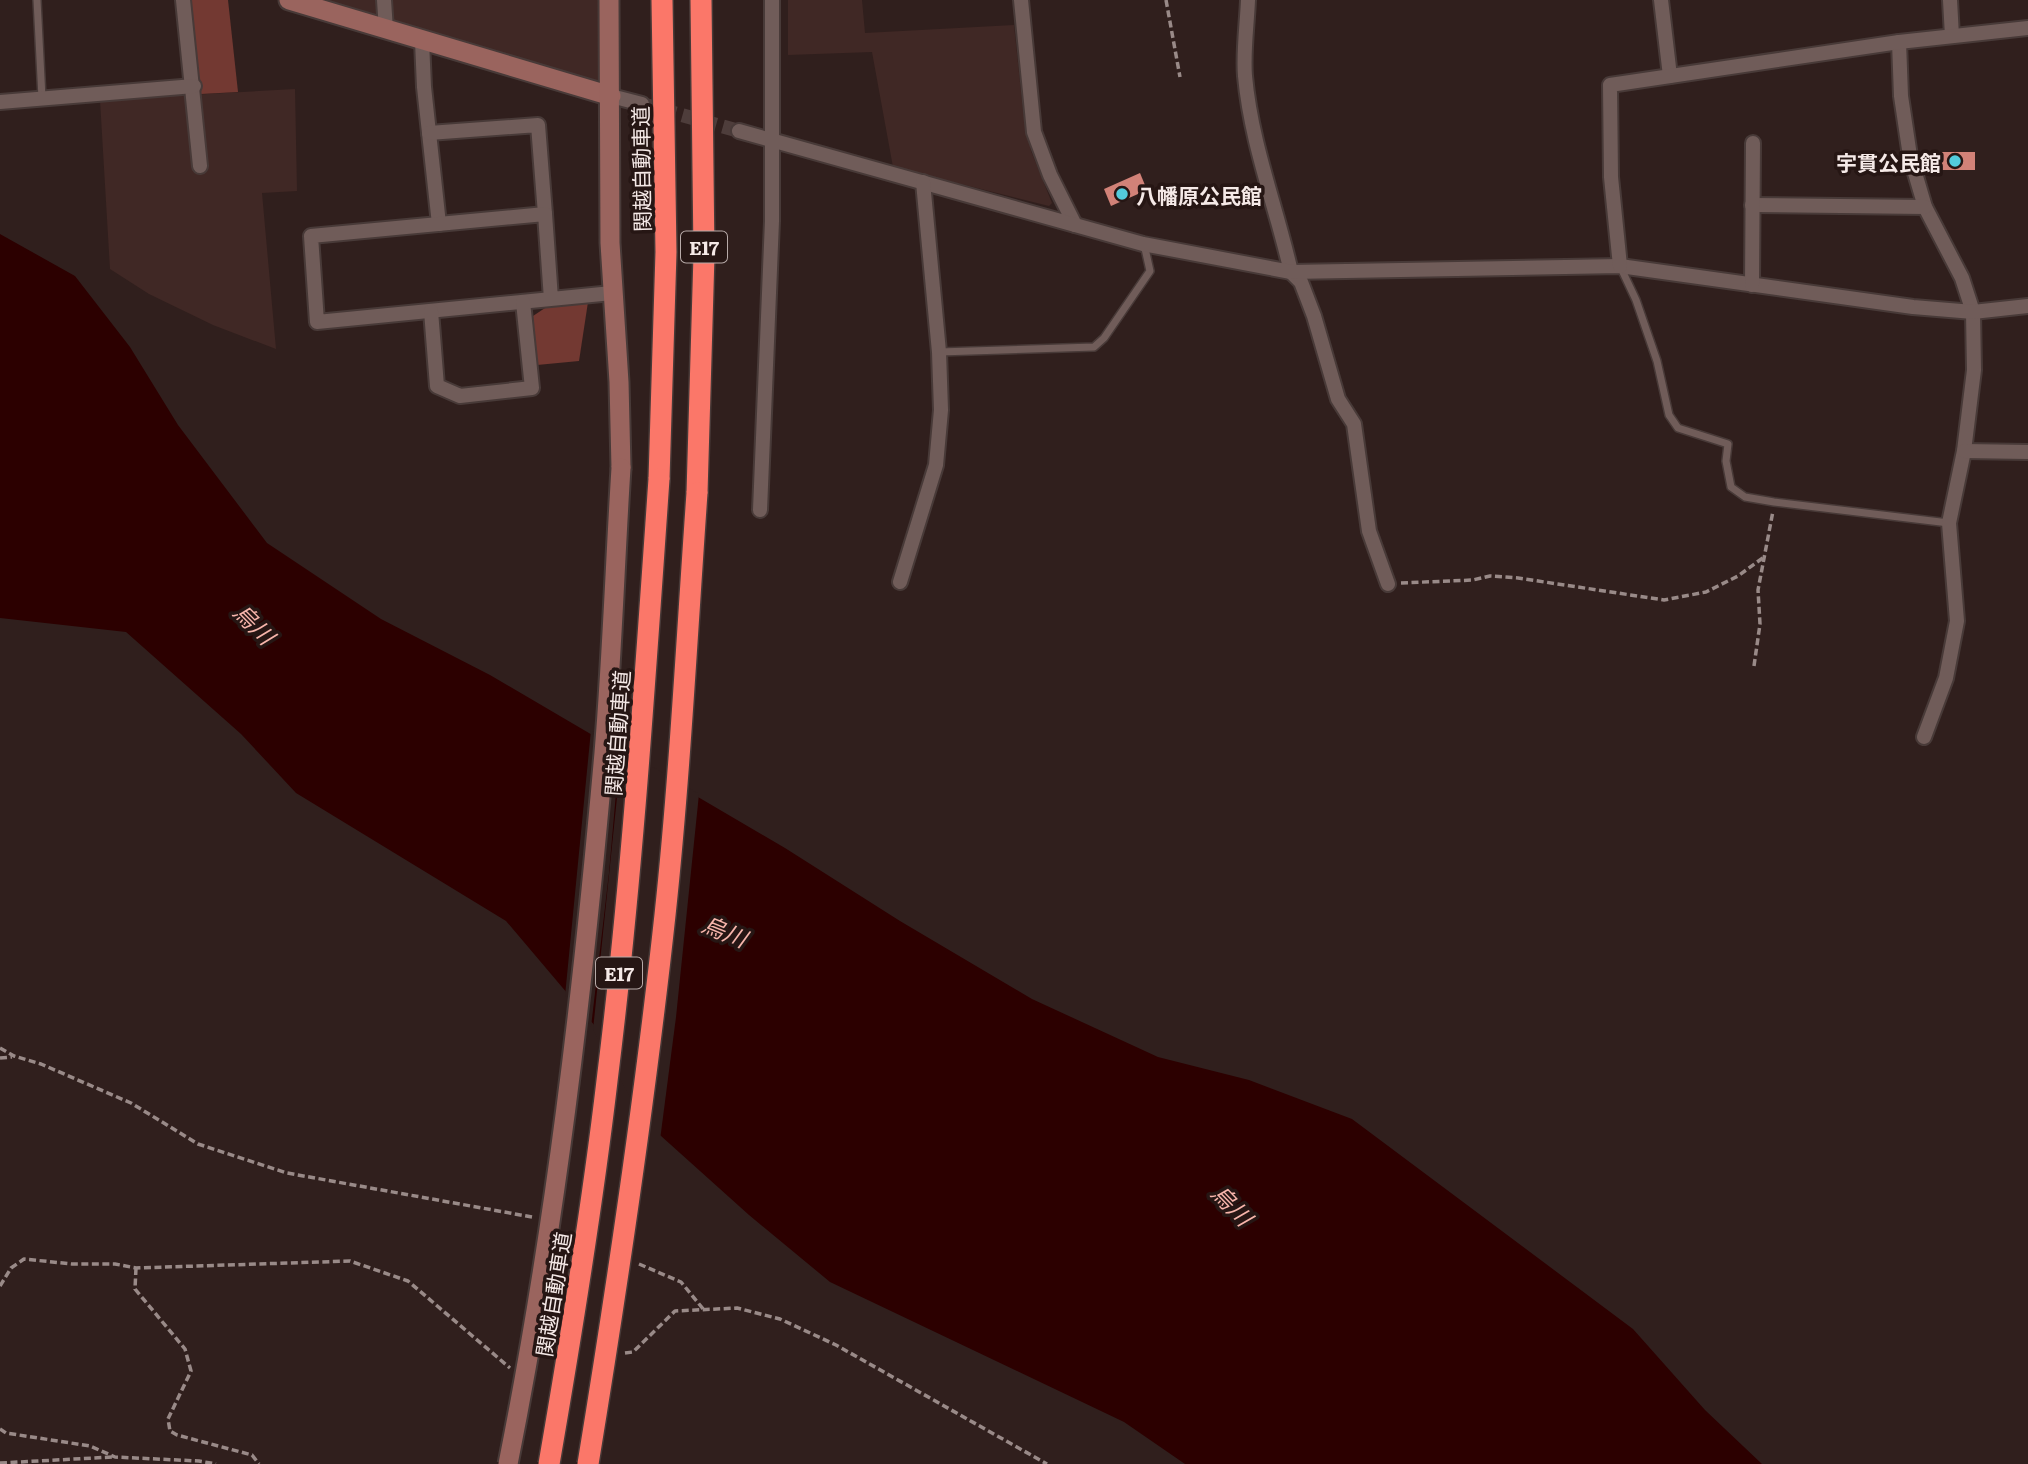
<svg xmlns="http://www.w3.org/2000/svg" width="2028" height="1464" viewBox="0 0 2028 1464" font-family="Literata,'Noto Sans JP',serif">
<rect width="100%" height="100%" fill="#301f1d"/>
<!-- built -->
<g fill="#402825">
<path d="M321,0H600L604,86Z"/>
<path d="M788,0H862L865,33L1014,25L1023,111L1031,151L1052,203L1049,206L893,167L872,52L788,55Z"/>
<path d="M295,89L297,191L262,193L276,349L213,325L149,294L110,269L100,100Z"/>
</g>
<!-- green -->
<g fill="#733932">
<path d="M188,0H228L238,92L201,94Z"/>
<path d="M588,302L579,361L537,365L533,316L545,308Z"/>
</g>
<!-- water -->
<path fill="#2c0000" d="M0,234L75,276L130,347L178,425L267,543L381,619L490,675L785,848L900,921L1032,999L1158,1057L1249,1080L1352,1119L1633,1329L1705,1410L1762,1464H1185L1124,1422L830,1282L749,1215L651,1127L595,1026L506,921L296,793L241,734L126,632L0,618Z"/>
<!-- pier -->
<g fill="#301f1d">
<path d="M591,730L620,747L609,873L591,1027L565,996Z"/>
<path d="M622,749L699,794L676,1017L660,1140L647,1128L593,1030Z"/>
</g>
<!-- building -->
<g fill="#d28278">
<rect x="1934" y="152" width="41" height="18"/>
<path d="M1140,173L1147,190L1111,206L1104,189Z"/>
</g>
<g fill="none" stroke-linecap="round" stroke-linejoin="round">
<!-- street-tunnel -->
<path stroke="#4e3d3b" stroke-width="14" stroke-dasharray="14 7" stroke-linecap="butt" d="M642,104L739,131"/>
<!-- lane casing -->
<g stroke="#483a38" stroke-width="10">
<g id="lane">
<path d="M37,0L42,98"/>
<path d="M1620,266L1636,300L1657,361L1669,415L1678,428L1728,444L1726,461L1731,487L1745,497L1774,502L1949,523"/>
<path d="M939,352L1094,347L1104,338L1150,271L1144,244"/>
</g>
</g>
<!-- street casing -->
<g stroke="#483a38" stroke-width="18">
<g id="street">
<path d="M183,0L200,166"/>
<path d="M384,0L386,30"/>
<path d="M1021,0L1034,132L1050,175L1075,225"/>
<path d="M1248,0C1247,25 1243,52 1245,76C1251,143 1276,206 1291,272L1301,282L1314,316L1338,399L1354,424L1369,531L1388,584"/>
<path d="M1661,0L1670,76"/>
<path d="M1950,0L1952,36"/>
<path d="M422,41L424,87L439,224"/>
<path d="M1899,42L1901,96L1910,156L1925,207L1962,278L1973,312L1974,370L1964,451L1949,523L1957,621L1946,678L1924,737"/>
<path d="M611,96L642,104"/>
<path d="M0,102L194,86"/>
<path d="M739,131L1143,244L1291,272L1620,266L1913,307L1973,312L2028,306"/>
<path d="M429,133L538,125L545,214"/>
<path d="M1752,205L1925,207"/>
<path d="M1620,266L1611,177L1610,85L1899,42L2028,28"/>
<path d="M1752,285L1753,143"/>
<path d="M551,299L545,214L311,236L317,322L612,293"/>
<path d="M431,311L437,386L460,396L532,388L523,302"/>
<path d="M1964,451L2028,452"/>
<path d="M760,510L772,221V0"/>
<path d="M900,582L936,465L941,410L939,352L923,182"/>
</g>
</g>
<!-- secondary casing -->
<g stroke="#483a38" stroke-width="23">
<g id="secondary">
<path d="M289,0L611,96"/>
<path d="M609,0L610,243L619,382L621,468"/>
</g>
</g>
<!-- highway casing -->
<g stroke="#483a38" stroke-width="24">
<g id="highway">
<path d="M659,479L666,252L662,0"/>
<path d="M697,493L704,255L701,0"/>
</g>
</g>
<!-- path -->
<g stroke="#998a88" stroke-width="3.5" stroke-dasharray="7 3.5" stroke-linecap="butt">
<path d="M1166,0L1180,77"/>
<path d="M1401,583L1473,580L1490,576L1518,578L1664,600L1706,592L1738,576L1764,557"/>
<path d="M1754,666L1760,624L1758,590L1773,511"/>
<path d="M0,1048L14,1056L41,1064L131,1103L198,1144L287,1173L532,1217"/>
<path d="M0,1058L12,1057"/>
<path d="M639,1264L681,1282L704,1310"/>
<path d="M136,1268L135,1289L185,1349L191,1371L168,1419L170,1431L177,1435L252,1455L259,1464"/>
<path d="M0,1286L11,1268L24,1259L72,1264H115L136,1268L350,1261L408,1281L510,1368"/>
<path d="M625,1353L633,1352L675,1311L737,1308L780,1319L836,1345L1047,1464"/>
<path d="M0,1429L6,1433L90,1446L115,1457L199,1461L216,1464"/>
<path d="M0,1463L113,1457"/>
</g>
<!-- lane -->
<use href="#lane" stroke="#705c59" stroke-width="7"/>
<!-- street -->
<use href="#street" stroke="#705c59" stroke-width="14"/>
<!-- secondary -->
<use href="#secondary" stroke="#9a645e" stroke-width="19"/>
<!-- highway -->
<use href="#highway" stroke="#fb7769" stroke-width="21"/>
<!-- secondary-bridge casing -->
<g stroke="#483a38" stroke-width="23" stroke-linecap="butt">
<path id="secondary-bridge" d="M508,1464C555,1229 583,991 604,753C612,658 615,563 621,468"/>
</g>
<!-- highway-bridge casing -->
<g stroke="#483a38" stroke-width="24" stroke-linecap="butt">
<g id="highway-bridge">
<path d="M549,1464C571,1337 592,1209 607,1081C632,881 645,680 659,479"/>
<path d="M588,1464C618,1281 645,1099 665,915C680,775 687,634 697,493"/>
</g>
</g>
<!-- secondary-bridge -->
<use href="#secondary-bridge" stroke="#9a645e" stroke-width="19"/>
<!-- highway-bridge -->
<use href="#highway-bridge" stroke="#fb7769" stroke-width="21"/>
</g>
<!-- markers -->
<g fill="#53cbdc" stroke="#261614" stroke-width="2.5">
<circle cx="1955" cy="161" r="7"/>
<circle cx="1122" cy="194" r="7"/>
</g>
<g text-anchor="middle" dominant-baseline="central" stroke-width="7" stroke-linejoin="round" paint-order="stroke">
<!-- shield labels -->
<g fill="#261614" stroke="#b7aaa8" stroke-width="2">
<rect x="681" y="231.5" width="46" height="31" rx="5"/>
<rect x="596" y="957.5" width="46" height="31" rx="5"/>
</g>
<g font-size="19" font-weight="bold" fill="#f5e9e7">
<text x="704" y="247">E17</text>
<text x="619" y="973">E17</text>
</g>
<!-- poi labels -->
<g font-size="21" font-weight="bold" fill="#f5e9e7" stroke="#261614" text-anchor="end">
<text x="1941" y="161">宇貫公民館</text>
<text x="1136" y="194" text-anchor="start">八幡原公民館</text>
</g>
<!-- street labels -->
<g font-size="21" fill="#f5e9e7" stroke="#261614">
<text transform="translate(640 169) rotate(-91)">関越自動車道</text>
<text transform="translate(616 733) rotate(-86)">関越自動車道</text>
<text transform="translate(552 1294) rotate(-81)">関越自動車道</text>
</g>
<!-- water labels -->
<g font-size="23" font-style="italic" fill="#f7b5ab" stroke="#261614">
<text transform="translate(255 623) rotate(45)">烏川</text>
<text transform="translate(725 930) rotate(22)">烏川</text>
<text transform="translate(1233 1204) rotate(46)">烏川</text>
</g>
</g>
</svg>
